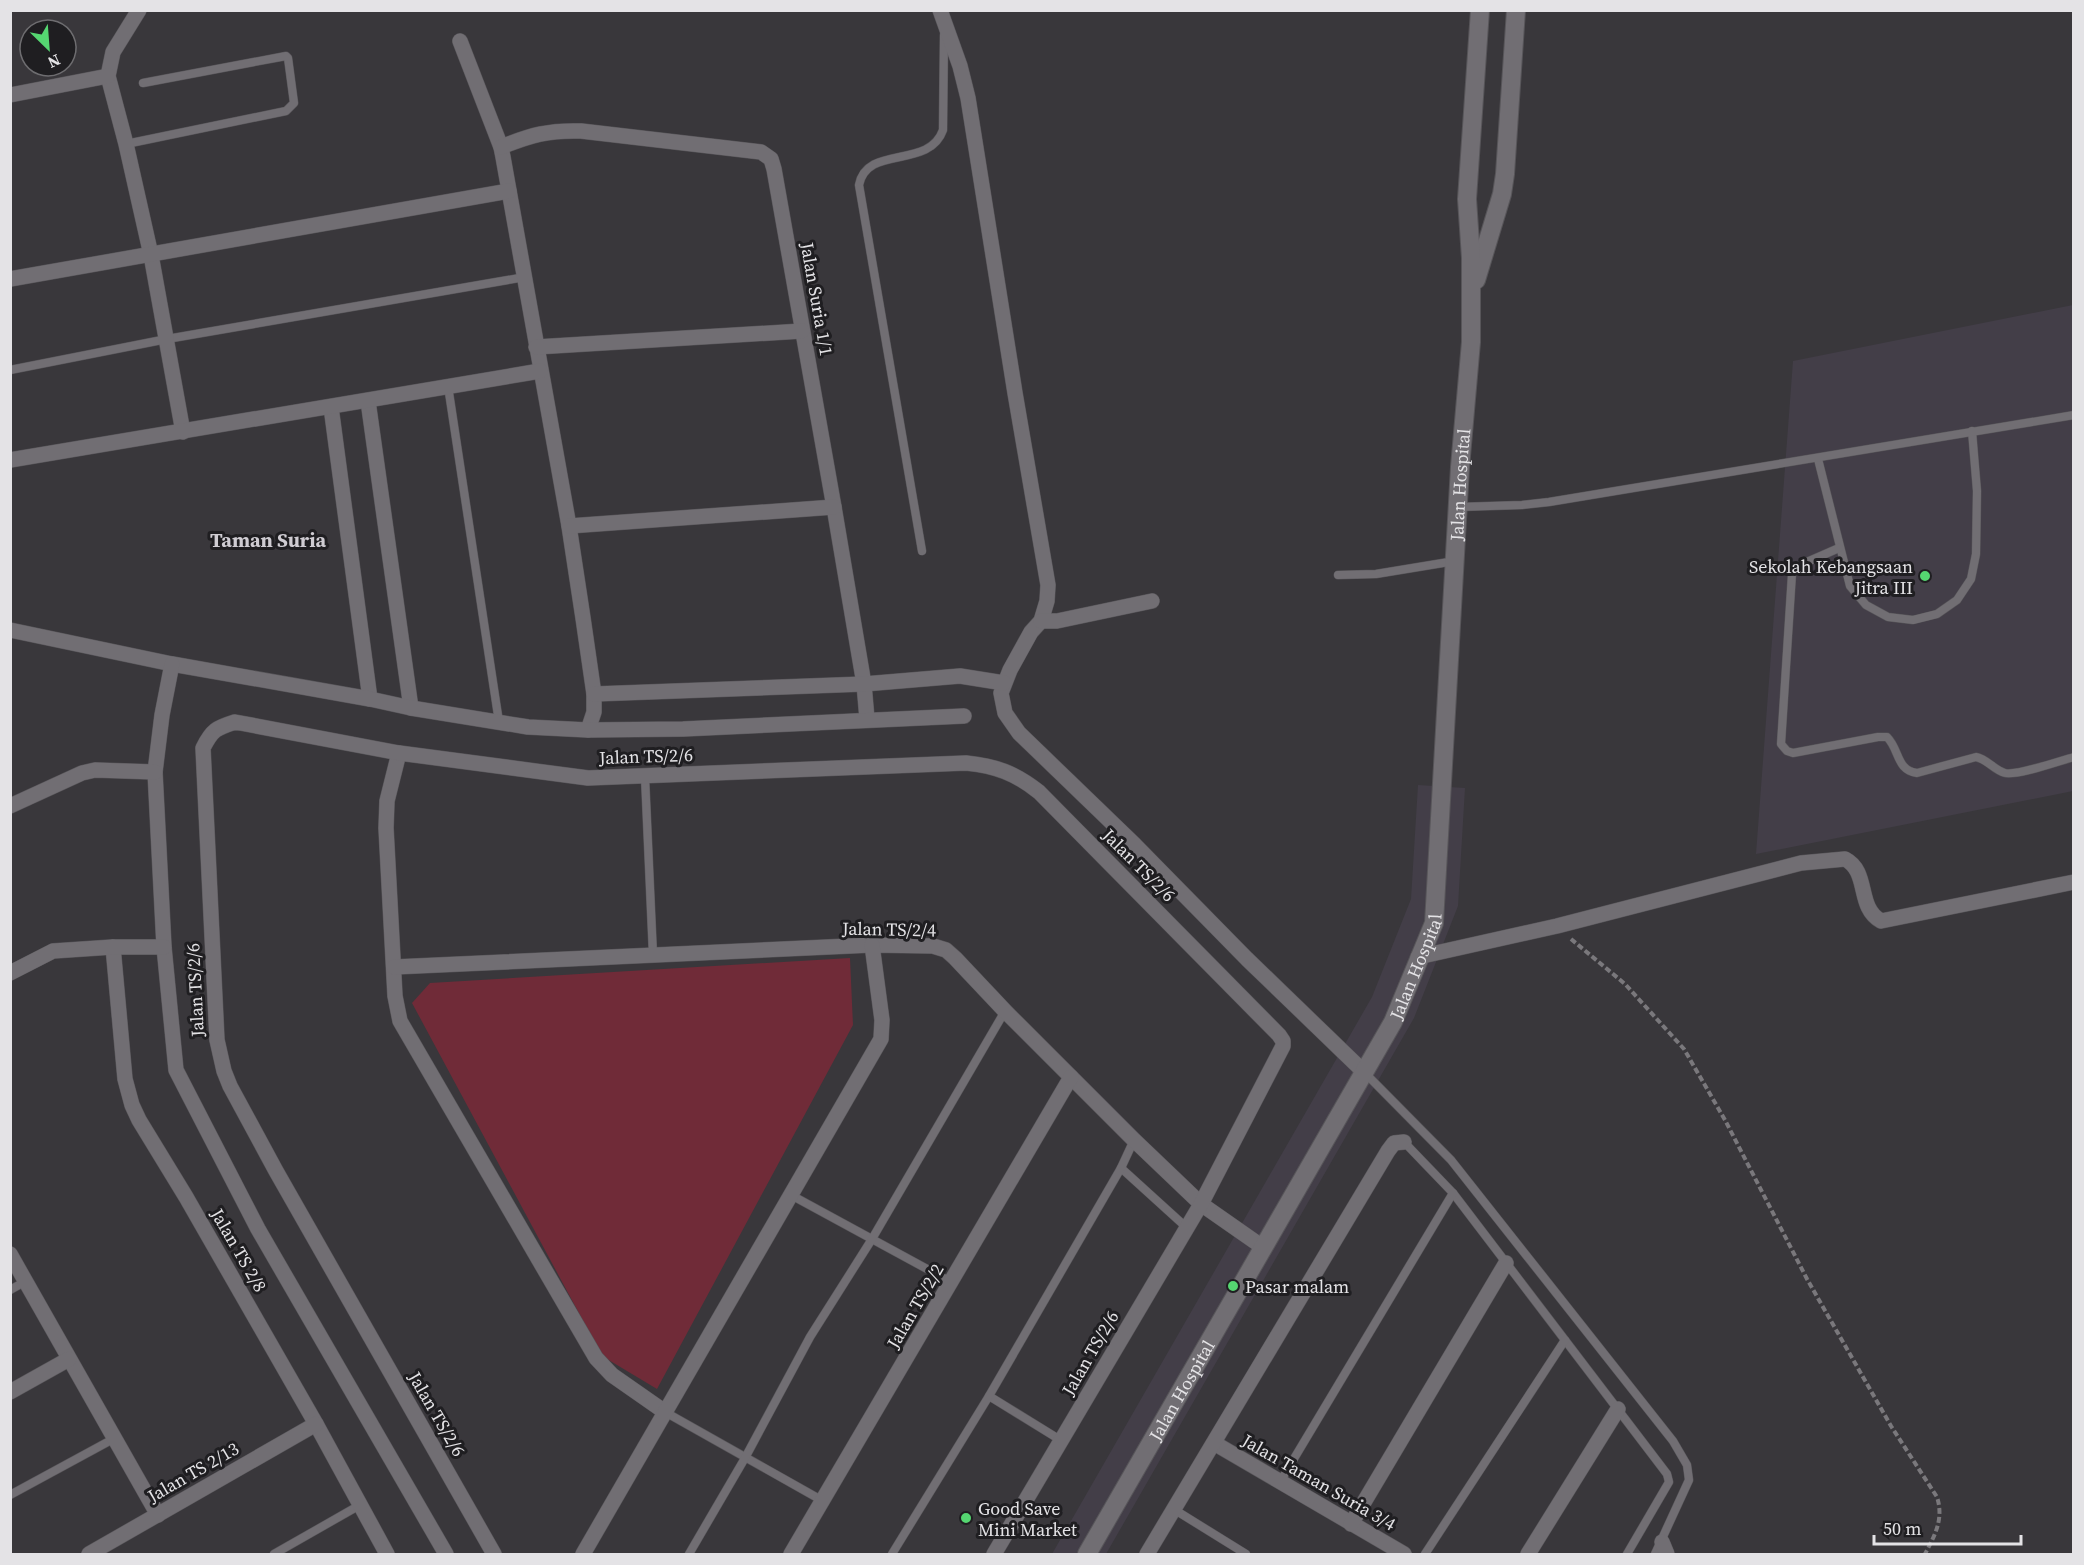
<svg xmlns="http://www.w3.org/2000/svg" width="2084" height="1565" viewBox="0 0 2084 1565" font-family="'Source Serif 4',serif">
<rect width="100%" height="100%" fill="#39373b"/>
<!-- built -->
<g fill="#433e48">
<path d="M2073,305V791L1756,854L1793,361Z"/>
<path d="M1418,785L1465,788L1458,906L1414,1018L1106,1554H1052L1372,997L1411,899Z"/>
</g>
<!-- green -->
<path fill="#702b38" d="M850,958L853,1025L657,1389L602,1356L412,1003L430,983Z"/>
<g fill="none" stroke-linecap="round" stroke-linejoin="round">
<!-- lane casing -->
<g stroke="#575559" stroke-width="9">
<g id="lane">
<path d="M126,144L286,111L294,103L288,58L286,56L143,83"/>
<path d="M10,370L167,339L525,277"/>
<path d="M448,386L499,722"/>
<path d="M1818,459L1850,586L1866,605L1888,617L1913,620L1937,614L1957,600L1971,579L1976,554L1977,491L1972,431"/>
<path d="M1458,507L1522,505L1549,502L2074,415"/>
<path d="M1839,548L1800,565L1792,574L1781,744L1787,751L1793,753L1878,737H1887C1900,750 1896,770 1917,773L1976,757C1987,759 1994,770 2005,773C2017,776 2059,761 2074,757"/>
<path d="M922,551L859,185C867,144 929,170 943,130L944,35"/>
<path d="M1338,575L1376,574L1455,561"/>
<path d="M645,777L653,955"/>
<path d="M1364,1072L1451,1160L1673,1441L1687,1465L1689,1480L1655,1554"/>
<path d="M1404,1142L1453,1193L1667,1474L1669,1482L1627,1554"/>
<path d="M1121,1168L1186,1227"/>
<path d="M791,1195L951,1282"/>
<path d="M10,1290L26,1281"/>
<path d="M989,1396L1062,1441"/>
<path d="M665,1412L823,1501"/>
<path d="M1280,1482L1453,1193"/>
<path d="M10,1495L115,1438"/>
<path d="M1175,1510L1246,1554"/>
<path d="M274,1554L360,1505"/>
<path d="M689,1554L745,1458L810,1337L872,1239L1005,1011"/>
<path d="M892,1554L989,1396L1121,1168L1134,1140"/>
<path d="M1425,1554L1565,1340"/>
</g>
</g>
<!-- street casing -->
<g stroke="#575559" stroke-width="16">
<g id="street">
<path d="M139,10L113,52L108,76L126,144L151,255L183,432"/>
<path d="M940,10L960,66L968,98L1015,393L1048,585L1047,601L1041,621L1031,632L1010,670L1001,693L1005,713L1019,733L1135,845L1247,959L1364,1072"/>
<path d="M460,41L501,147L503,157L569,526L583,618L594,694V712L588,730"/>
<path d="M10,95L108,76"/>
<path d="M501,147C531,135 548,130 581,131L761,152L771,159L774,169L834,507L864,684L867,719"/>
<path d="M10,279L509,191"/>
<path d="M536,347L802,331"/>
<path d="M368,401L411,708"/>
<path d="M331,407L370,699"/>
<path d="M10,460L540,371"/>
<path d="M569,526L834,507"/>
<path d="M1041,621H1057L1152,601"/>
<path d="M10,630L172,664L370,699L411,708L528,727L588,730L683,729L964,716"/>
<path d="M172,664L162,715L155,772L164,947L176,1070L258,1229L446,1554"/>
<path d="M594,694L864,684L960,676L1004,683"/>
<path d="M399,753L387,801L386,828L395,996L400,1021L596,1358L612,1375L665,1412"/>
<path d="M10,806L82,773L95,770L155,772"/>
<path d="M113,947L125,1079L132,1105L139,1120L186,1197L316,1424L387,1554"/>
<path d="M1418,957L1557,926L1801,863L1845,859C1870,872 1856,907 1881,921L2074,882"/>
<path d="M394,967L872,945L933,946L946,950L955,958L1005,1011L1134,1140L1201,1204L1264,1248"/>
<path d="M10,973L53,951L113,947H164"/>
<path d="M10,1254L158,1515"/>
<path d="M10,1392L69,1359"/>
<path d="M1214,1443L1404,1554"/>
<path d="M1351,1524L1506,1263"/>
<path d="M1662,1542L1667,1554"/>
<path d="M89,1554L316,1424"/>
<path d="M494,1554L276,1171L230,1086L224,1071L217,1040L203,748C212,730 216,728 235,722L399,753L588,778L966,763C996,766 1015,773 1039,792L1279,1035L1283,1041V1046L1201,1204L994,1554"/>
<path d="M583,1554L881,1039L882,1020L872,945"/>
<path d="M791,1554L1071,1077"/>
<path d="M1147,1554L1388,1151L1394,1143L1404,1142"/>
<path d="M1528,1554L1618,1409"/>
</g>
</g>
<!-- secondary casing -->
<g stroke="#575559" stroke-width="20">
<g id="secondary">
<path d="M1476,280L1502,194L1505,174L1516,10"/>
<path id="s1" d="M1087,1554L1393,1022L1434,923L1460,467L1471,342V258L1467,199L1480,10"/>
</g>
</g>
<!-- path -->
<path stroke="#7a787c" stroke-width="4" stroke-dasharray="6 3" stroke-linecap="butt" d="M1571,939L1625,984L1684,1049L1725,1120L1807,1279L1891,1426L1937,1497C1944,1519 1935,1535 1925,1554"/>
<!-- lane -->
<use href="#lane" stroke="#716e73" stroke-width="8"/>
<!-- street -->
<use href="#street" stroke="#716e73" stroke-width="15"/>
<!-- secondary -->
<use href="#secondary" stroke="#716e73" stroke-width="18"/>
</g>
<!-- markers -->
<g fill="#55d671" stroke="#1f1e21" stroke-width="2">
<circle cx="1925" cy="576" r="6"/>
<circle cx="1233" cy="1286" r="6"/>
<circle cx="966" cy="1518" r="6"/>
</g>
<g text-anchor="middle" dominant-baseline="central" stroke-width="6" stroke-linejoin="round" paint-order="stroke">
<!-- street labels -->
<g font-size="18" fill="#e4e3e6" stroke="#1f1e21">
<text transform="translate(817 299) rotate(80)">Jalan Suria 1/1</text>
<text stroke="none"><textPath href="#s1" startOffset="1160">Jalan Hospital</textPath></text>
<text transform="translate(646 756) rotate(-2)">Jalan TS/2/6</text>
<text transform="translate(1139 865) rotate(45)">Jalan TS/2/6</text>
<text transform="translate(889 929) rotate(1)">Jalan TS/2/4</text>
<text stroke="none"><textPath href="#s1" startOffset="674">Jalan Hospital</textPath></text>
<text transform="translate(195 990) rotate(-93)">Jalan TS/2/6</text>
<text transform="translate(239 1250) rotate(60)">Jalan TS 2/8</text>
<text transform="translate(915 1306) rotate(-60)">Jalan TS/2/2</text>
<text transform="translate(1090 1353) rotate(-60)">Jalan TS/2/6</text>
<text stroke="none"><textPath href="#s1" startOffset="189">Jalan Hospital</textPath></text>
<text transform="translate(437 1414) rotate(60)">Jalan TS/2/6</text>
<text transform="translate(193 1472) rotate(-30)">Jalan TS 2/13</text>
<text transform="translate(1319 1482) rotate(30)">Jalan Taman Suria 3/4</text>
</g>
<!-- poi labels -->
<g font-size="18" fill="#e4e3e6" stroke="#1f1e21" text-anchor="start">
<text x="1913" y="566" text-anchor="end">Sekolah Kebangsaan<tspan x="1913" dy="21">Jitra III</tspan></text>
<text x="1245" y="1286">Pasar malam</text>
<text x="978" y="1508">Good Save<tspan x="978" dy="21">Mini Market</tspan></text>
</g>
<!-- neighbourhood labels -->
<g font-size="20" font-weight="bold" fill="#cfccd2" stroke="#1f1e21">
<text x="268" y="540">Taman Suria</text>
</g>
</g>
<!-- border -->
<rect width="2084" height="1565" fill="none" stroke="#e4e3e6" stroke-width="24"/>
<!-- north arrow -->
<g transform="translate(48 48) rotate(155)"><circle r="28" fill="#1f1e21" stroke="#6e6d70" stroke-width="1.5"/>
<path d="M0-4.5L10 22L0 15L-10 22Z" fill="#55d671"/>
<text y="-9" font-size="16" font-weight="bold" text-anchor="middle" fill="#e4e3e6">N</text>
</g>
<!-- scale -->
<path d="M1874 1535v9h147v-9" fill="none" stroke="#e4e3e6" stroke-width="3"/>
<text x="1883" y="1535" font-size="18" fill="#e4e3e6" stroke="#1f1e21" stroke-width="4.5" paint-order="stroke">50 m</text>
</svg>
